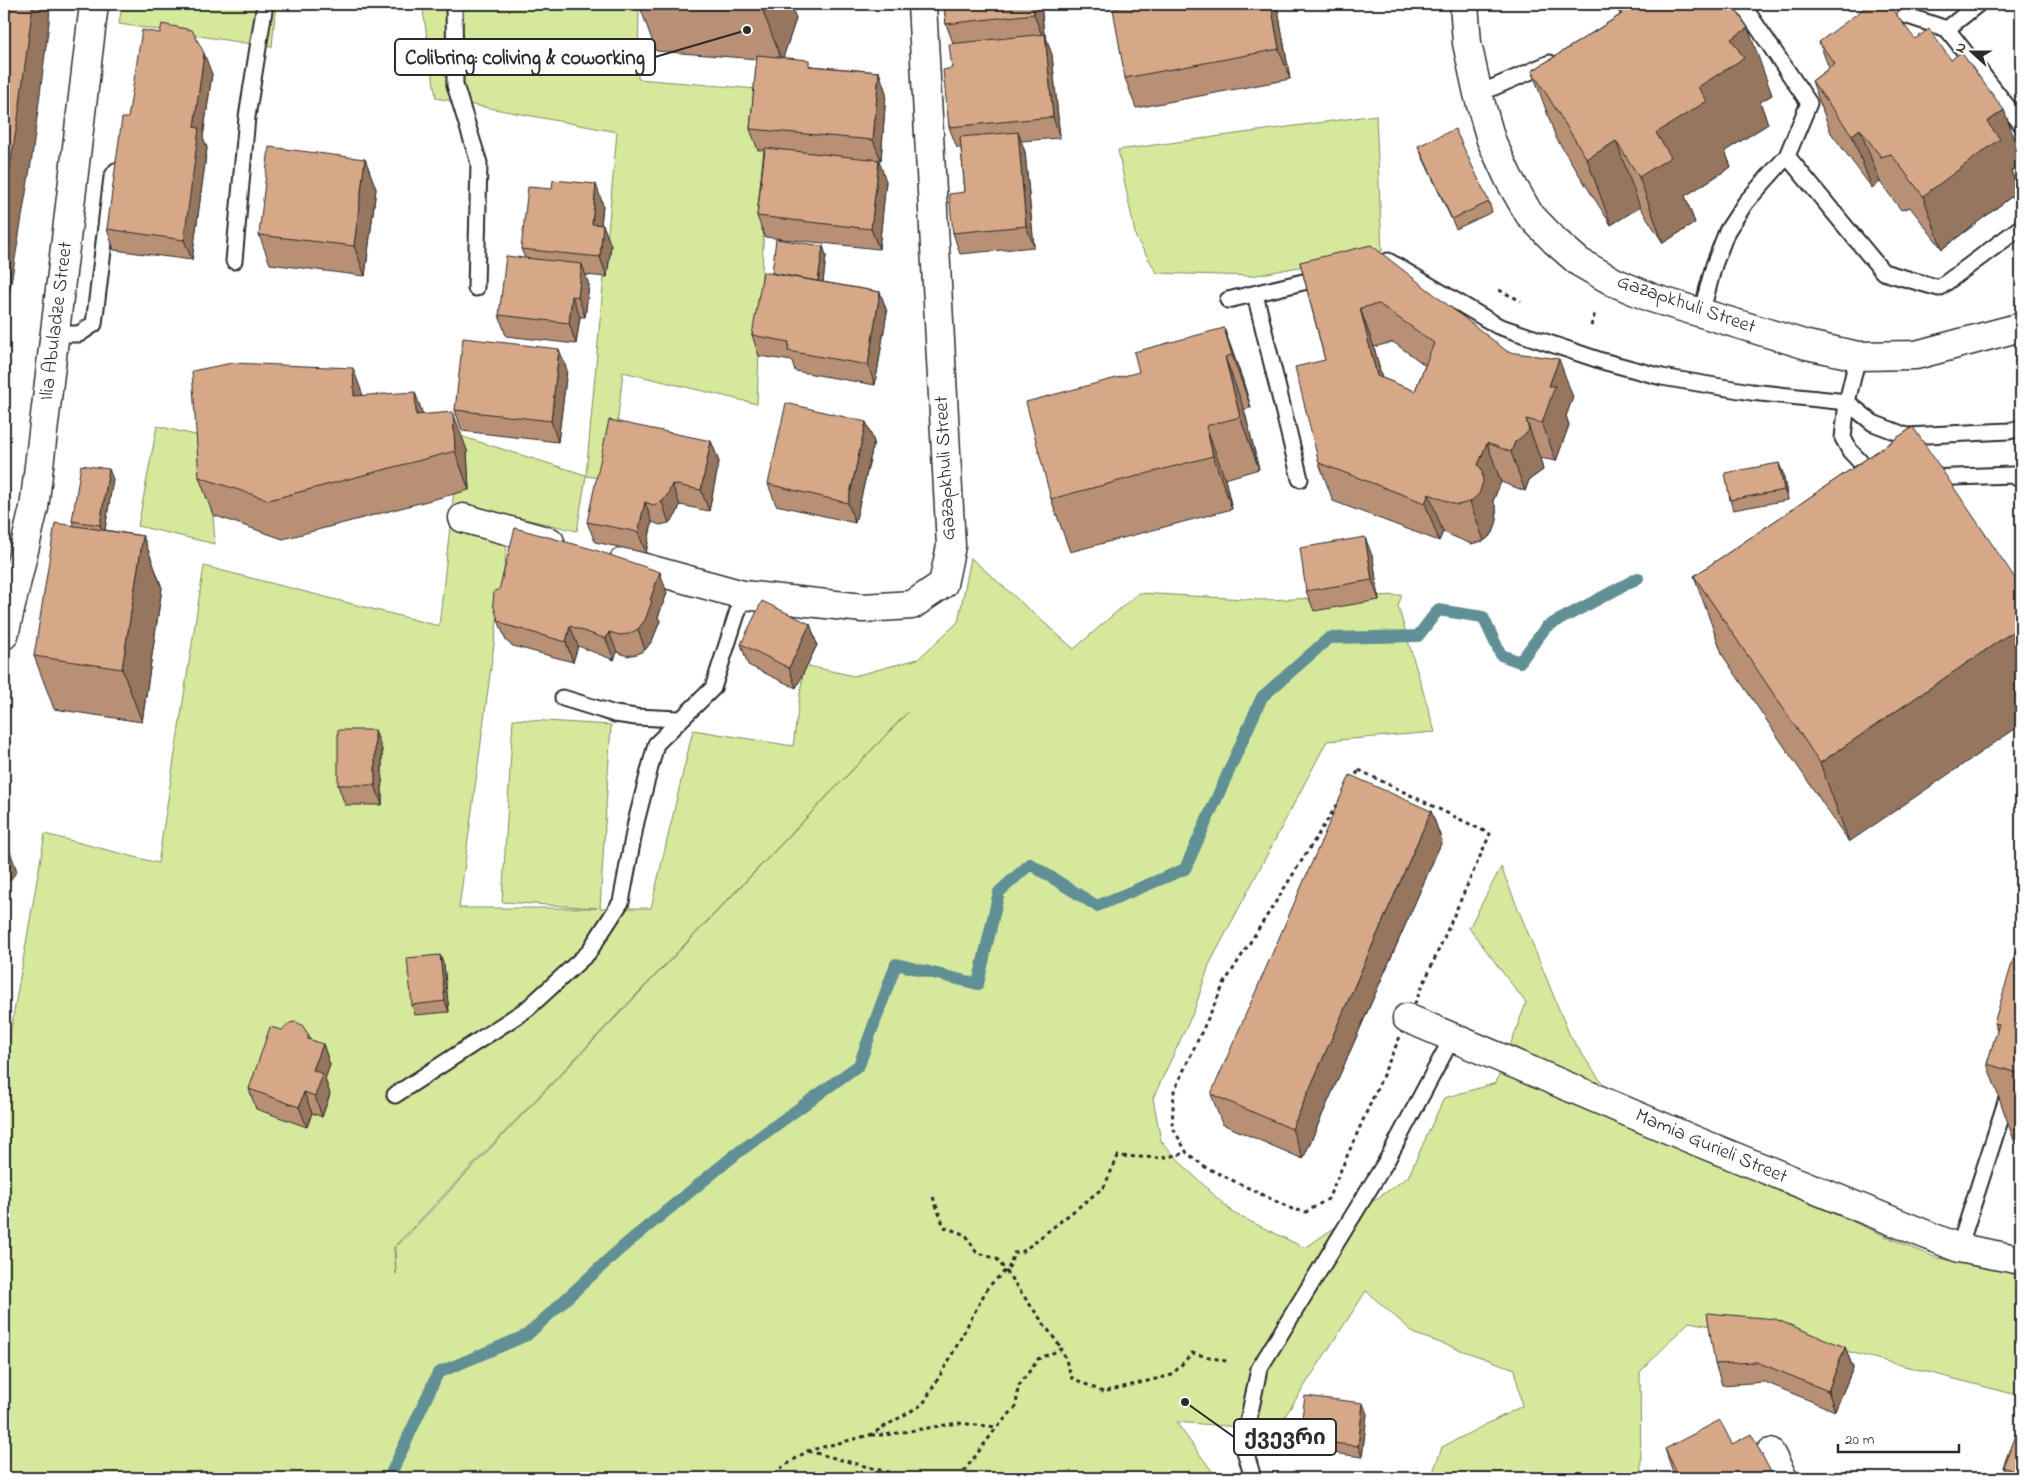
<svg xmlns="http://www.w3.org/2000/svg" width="2025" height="1482" viewBox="0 0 2025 1482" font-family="'Indie Flower','Noto Sans Georgian',sans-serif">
<rect width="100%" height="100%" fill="#fff"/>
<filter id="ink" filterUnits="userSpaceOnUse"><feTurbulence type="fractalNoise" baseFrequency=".02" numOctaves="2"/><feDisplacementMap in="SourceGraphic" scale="10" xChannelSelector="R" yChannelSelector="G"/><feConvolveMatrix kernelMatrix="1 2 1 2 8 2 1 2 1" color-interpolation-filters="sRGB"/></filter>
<g filter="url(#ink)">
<!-- green -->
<g fill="#d5e89c" stroke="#808a64" fill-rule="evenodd">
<path d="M122,4H276L272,47L119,24Z"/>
<path d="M422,4H639L638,79L769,90L757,404L623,372L611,480L586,476L577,531L511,516L459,908H597L502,902L513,719L611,725L600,908H651L693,730L793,746L804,665L854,676L918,659L958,622L971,558L1074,649L1138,593L1263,600L1402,595L1398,606L1435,732L1327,741L1209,965L1194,1011L1153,1098L1161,1141L1189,1171L1233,1213L1305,1248L1408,1177L1444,1098L1496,1083L1526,1003L1469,928L1501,867L1570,1036L1600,1080L1639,1129L1934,1257L2021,1274V1396L1838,1349L1689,1322L1640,1372L1641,1478H1431L1442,1447L1522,1406L1515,1369L1415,1334L1366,1291L1276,1430L1176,1422L1217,1478H4V1057L7,1052L45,834L158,863L204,566L439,626L460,436L586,475L617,132L436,98ZM908,712L395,1248L396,1274L394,1247Z"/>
<path d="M1376,115L1382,251L1252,276L1157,273L1136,238L1118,150Z"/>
<path d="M157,426L208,438L215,544L138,526Z"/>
</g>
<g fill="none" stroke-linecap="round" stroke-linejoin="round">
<!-- stream -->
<path stroke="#609096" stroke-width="12" d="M389,1478L438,1373L527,1335L620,1249L736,1154L859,1065L896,964L978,984L999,892L1030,864L1097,906L1185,869L1262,697L1329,638L1418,636L1438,610L1483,617L1501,655L1520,662L1546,627L1638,578"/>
<!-- lane casing -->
<g stroke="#2b2b2b" stroke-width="19">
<g id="lane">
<path d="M454,4L455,85L479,163L476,288"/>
<path d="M1905,15L1947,29L2021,124"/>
<path d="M1947,29L1978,4"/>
<path d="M1478,94L1550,63"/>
<path d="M1787,156L1883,272L1939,288L2021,227"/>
<path d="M234,261L247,117L265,4"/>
<path d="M1388,261L1498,326L1602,361L1662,377L1751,392L1847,402L1873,423L1907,436L2009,431L2021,428"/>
<path d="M1255,294L1300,479"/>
<path d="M1228,300L1324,277"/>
<path d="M1701,314L1714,265L1727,231L1746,202L1787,156L1809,103L1742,4"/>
<path d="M55,334H79L94,324L112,177L116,171H132"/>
<path d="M1858,356L1847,402L1843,438L1850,451L1865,467L1877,470"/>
<path d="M1927,478L2012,475L2021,480"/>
<path d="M563,698L615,714L636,717L679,719"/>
<path d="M395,1095L527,1009L588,953L621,902L636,822L656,744L713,688L743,595"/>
<path d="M1959,1248L2021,1055"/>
<path d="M1253,1478L1245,1451L1246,1432L1259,1369L1387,1160L1452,1038"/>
</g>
</g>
<!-- street casing -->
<g stroke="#2b2b2b" stroke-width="31">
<g id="street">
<path d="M1464,4L1467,43L1478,94L1491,140L1509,179L1529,214L1555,241L1579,262L1614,282L1652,298L1807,345L1858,356L1916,355L2021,327"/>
<path d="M463,518L550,542"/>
<path d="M623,562L743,595L863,608L912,605L943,584L951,546L922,4"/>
<path d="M4,635L34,508L94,4"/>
<path d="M1407,1018L1696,1141L1959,1248L2021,1260"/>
<path d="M1770,1453L1783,1478"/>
</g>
</g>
<!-- path -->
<g stroke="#2b2b2b" stroke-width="3" stroke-dasharray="4 4" stroke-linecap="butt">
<path d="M1499,290L1521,301"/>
<path d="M1591,326L1595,313"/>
<path d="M1359,770L1490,834L1328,1199L1306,1212L1292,1209L1205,1167L1187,1153L1172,1126L1174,1091L1225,982Z"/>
<path d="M933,1197L944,1227L966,1235L976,1252L997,1259L1062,1349"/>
<path d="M871,1435H885L958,1423L997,1427L1016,1407L1018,1387L1038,1359L1062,1349L1072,1378L1103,1392L1172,1375L1192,1353L1230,1362"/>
<path d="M808,1451L891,1473L904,1478"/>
<path d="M767,1478L807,1451L870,1435L923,1404L948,1362L988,1287L1009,1267L1014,1253L1022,1252L1104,1187L1118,1156L1162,1158L1187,1153"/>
<path d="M959,1478L997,1427"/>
</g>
<!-- lane -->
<use href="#lane" stroke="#fff" stroke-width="15"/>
<!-- street -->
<use href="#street" stroke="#fff" stroke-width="28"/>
</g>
<!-- wall -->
<g fill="#b89075" stroke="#2b2b2b" fill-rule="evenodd">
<path d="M639,4H791L796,19L783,57L812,66L879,72L886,93L881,160L870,159L886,181L879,249L765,237L757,216L764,150H758L750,129L757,59L656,51Z"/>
<path d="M944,4H1041L1044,34H1045L1052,55L1060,138L1021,141L1025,152L1034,247L960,254L953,233L965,192L961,148H957L949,127L953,43L946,24Z"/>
<path d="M1277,4L1290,79L1136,108L1125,78Z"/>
<path d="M1616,4H1733L1772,95L1760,102L1768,124L1725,151L1731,167L1685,196L1695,223L1663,243L1640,207L1611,225L1556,138L1532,71L1620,15Z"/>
<path d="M160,33L212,74L203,137L207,148L192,260L114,250L107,229L128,118Z"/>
<path d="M1915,39L1951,60L2004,110L2021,158V163L2011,171L2019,191L1942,249L1910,207L1901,210L1880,182L1872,188L1831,133L1812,81L1829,68L1819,42Z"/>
<path d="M1418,146L1489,202L1492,212L1456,229L1422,156Z"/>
<path d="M365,159L376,189L365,276L270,264L259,235Z"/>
<path d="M603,205L601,225H603L611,246L607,277L585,275L589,285L585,317H580L576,344L506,336L499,315L525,258L521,249Z"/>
<path d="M823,246L826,256L823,282L880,292L887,312L875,385L795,371L792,361L759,356L752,335L772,273Z"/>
<path d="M1300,262L1508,352L1573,397L1566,416L1569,425L1556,461L1540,458L1543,470L1529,480L1525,491L1501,482L1493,501L1496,508L1497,520L1493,533L1484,541L1471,544L1443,532L1439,541L1333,501L1319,463L1325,360ZM1393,342L1425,365L1415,391L1382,378L1374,347Z"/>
<path d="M1224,328L1243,381L1251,408L1244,409L1259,469L1225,479L1232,509L1070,552L1051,499L1139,372Z"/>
<path d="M567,370L558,442L462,431L455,410Z"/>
<path d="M363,396L423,414L467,450L469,490L283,539L213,515L199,477Z"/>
<path d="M866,422L874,442L855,523L776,505L768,484Z"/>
<path d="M1913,427L1849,842L1723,656L1694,576Z"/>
<path d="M711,441L719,462L709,511L680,505L676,515L669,523L660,525L652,522L646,553L595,542L587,522Z"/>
<path d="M1783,473L1788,500L1733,510L1730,500Z"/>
<path d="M113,479L105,530L143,536L162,588L142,722L54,709L34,656L74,526L72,521Z"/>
<path d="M1373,558L1379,600L1314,611L1306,591Z"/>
<path d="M667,593L658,617L660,621L652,641L645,650L637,654L627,656L617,652L614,660L578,646L573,662L513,646L506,641L498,620Z"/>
<path d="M810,624L817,645L796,688L748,665L741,644Z"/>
<path d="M382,750V805H345L338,785Z"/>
<path d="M1431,811L1442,841L1303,1159L1222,1124L1211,1094Z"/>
<path d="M2021,948V1145L2015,1143L1987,1064L1997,1031L1994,1023Z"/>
<path d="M444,965L449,1012L415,1015L412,1005Z"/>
<path d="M282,1030L308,1034L311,1040L323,1044L330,1065L325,1079L330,1094L322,1117L312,1113L307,1127L256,1109L249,1089Z"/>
<path d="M1845,1347L1853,1368L1835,1411L1765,1382L1722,1385L1715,1364Z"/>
<path d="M1367,1414L1362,1457L1303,1449L1299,1439Z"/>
<path d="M2021,1420V1478H2007L2003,1467Z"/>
<path d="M1732,1444L1774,1478H1675L1665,1449Z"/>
</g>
<!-- shaded-wall -->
<g fill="#96765f" stroke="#2b2b2b">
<path d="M33,4H50L49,23L32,157L8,301L4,310V204Z"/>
<path d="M764,4H791L796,19L782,61L762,9Z"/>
<path d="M1033,4H1041L1045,44L1034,14Z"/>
<path d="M1271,4H1277L1290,79L1279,49Z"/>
<path d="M1726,4H1733L1743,31L1748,28L1772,95L1760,102L1768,124L1725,151L1731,167L1685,196L1695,223L1663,243L1639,177L1656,133L1698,87Z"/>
<path d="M1045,34L1052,55L1060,138L1053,117Z"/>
<path d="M204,53L212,74L203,137L207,148L192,260L184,240L194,127Z"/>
<path d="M879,72L886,93L881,160L873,140Z"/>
<path d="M2004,110L2021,158V163L2011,171L2019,191L1942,249L1923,196L1987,122Z"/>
<path d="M1860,129L1880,182L1872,188L1852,135Z"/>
<path d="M1018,132L1025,152L1034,247L1026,226Z"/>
<path d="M1616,141L1640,207L1611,225L1587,159Z"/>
<path d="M365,159L376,189L365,276L354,246Z"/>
<path d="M879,160L886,181L879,249L871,229Z"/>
<path d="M596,184L603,205L599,245L592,224Z"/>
<path d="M603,225L611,246L607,277L600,257Z"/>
<path d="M823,246L826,256L822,291L818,281Z"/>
<path d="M582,264L589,285L585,317L578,297Z"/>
<path d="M880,292L887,312L875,385L868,365Z"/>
<path d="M572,296L580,317L576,344L569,323Z"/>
<path d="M1360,308L1374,347L1391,415L1377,376Z"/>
<path d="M1224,328L1243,381L1251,408L1232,355Z"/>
<path d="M559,349L567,370L558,442L551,421Z"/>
<path d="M1225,357L1244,409L1259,469L1240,417Z"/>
<path d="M1559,359L1573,397L1566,416L1569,425L1556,461L1542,423L1549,386Z"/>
<path d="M353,368L367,406L354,396Z"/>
<path d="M415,392L429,431L416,415Z"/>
<path d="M453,412L467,450L469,490L455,451Z"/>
<path d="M1526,419L1540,458L1543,470L1529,480L1525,491L1511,452L1515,442Z"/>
<path d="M866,422L874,442L855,523L848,503Z"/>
<path d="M1206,426L1225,479L1232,509L1213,456Z"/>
<path d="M711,441L719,462L709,511L701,490Z"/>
<path d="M1487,443L1501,482L1493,501L1496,508L1497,520L1493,533L1484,541L1470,502L1478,465Z"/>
<path d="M1779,463L1783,473L1788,500L1784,490Z"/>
<path d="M109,469L113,479L104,536L100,525Z"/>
<path d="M672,484L680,505L676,515L669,523L662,502Z"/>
<path d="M1429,494L1443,532L1439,541L1425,503Z"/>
<path d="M645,502L652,522L646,553L638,532Z"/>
<path d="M143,536L162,588L142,722L122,669Z"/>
<path d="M1365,537L1373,558L1379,600L1372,580Z"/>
<path d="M660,572L667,593L658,617L660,621L652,641L645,650L638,629L650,600Z"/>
<path d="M810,624L817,645L796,688L789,668Z"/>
<path d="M570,626L578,646L573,662L566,642Z"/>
<path d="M2021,626V725L1849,842L1820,763Z"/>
<path d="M609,632L617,652L614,660L606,639Z"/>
<path d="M375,730L382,750V805L375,785Z"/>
<path d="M1431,811L1442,841L1303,1159L1292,1129Z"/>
<path d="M4,834L17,871L4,889Z"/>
<path d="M440,955L444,965L449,1012L445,1001Z"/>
<path d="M323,1044L330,1065L325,1079L330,1094L322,1117L315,1096L313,1070Z"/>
<path d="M304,1092L312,1113L307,1127L299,1107Z"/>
<path d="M1845,1347L1853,1368L1835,1411L1828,1391Z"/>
<path d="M1363,1403L1367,1414L1362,1457L1358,1446Z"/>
</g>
<!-- building -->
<g fill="#d6a888" stroke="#2b2b2b" fill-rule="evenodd">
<path d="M4,4H33L18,118L4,204Z"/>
<path d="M702,4H764L762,9Z"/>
<path d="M944,4H1033L1034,14L946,24Z"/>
<path d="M1139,4H1271L1279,49L1125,78L1113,9Z"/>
<path d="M1616,4H1732L1748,28L1731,39L1744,58L1698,87L1707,101L1656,133L1671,157L1639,177L1616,141L1587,159L1532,71L1622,14Z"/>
<path d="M1870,4H1888L1915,39L1929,29L1951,60L1961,52L2004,110L1987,122L2000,139L1923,196L1891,154L1881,157L1860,129L1852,135L1812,81L1835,64L1819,42Z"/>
<path d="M162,24L192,30L204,53L194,127L199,128L184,240L107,229L122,118H128L142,30L160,33Z"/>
<path d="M1045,34L1053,117L949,127L943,70L952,68L949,44Z"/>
<path d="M757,55L809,60V66L879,72L873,140L750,129Z"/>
<path d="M1455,129L1489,202L1452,219L1418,146Z"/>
<path d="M1018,132L1026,226L953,233L949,194L965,192L960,137Z"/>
<path d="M269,147L365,159L354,246L259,235Z"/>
<path d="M765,148L879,160L871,229L757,216Z"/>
<path d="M553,180L596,184L592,224L603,225L600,257L521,249L528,187L552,189Z"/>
<path d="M776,239L823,246L818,281L772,273Z"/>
<path d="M1371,245L1508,352L1559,359L1549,386H1555L1542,423L1526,419L1529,431L1515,442L1511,452L1487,443L1478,465L1482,470L1483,482L1479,494L1470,502L1457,505L1429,494L1425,503L1319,463L1295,367L1325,360L1300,262ZM1379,304L1434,343L1415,391L1377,376L1360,308Z"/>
<path d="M506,256L582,264L578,297L572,296L569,323L499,315Z"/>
<path d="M763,272L880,292L868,365L788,351L789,342L752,335Z"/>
<path d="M2021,288V302L2017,291Z"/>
<path d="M1224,328L1232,355L1225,357L1240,417L1206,426L1213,456L1051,499L1026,402L1139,372L1134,352Z"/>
<path d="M463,338L559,349L551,421L455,410Z"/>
<path d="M232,363L353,368L354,396L415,392L416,415L453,412L455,451L269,500L199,477L192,371Z"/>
<path d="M786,403L866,422L848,503L768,484Z"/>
<path d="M609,420L711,441L701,490L672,484L668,494L662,502L653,505L645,502L638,532L587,522Z"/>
<path d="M1913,427L2021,587V626L1820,763L1694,576Z"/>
<path d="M1779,463L1784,490L1730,500L1725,473Z"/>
<path d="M81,465L109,469L100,525L72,521Z"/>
<path d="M55,523L143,536L122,669L34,656Z"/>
<path d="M515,528L592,549L660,572L650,600L652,601L645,620L638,629L629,634L620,635L609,632L606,639L570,626L566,642L506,625L498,620L493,604L494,591L499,590Z"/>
<path d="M1365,537L1372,580L1306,591L1300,548Z"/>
<path d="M762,601L810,624L789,668L741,644Z"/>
<rect x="338" y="730" width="37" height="55"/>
<path d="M1350,775L1431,811L1292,1129L1211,1094Z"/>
<path d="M2017,947L2021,948V1074L1987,1064L1999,1024L1994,1023Z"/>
<path d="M440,955L445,1001L412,1005L407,958Z"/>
<path d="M296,1022L302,1025L308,1034V1039L323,1044L313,1070L323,1074L315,1096L304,1092L299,1107L249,1089L270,1027L282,1030L290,1023Z"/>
<path d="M1707,1313L1775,1319L1845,1347L1828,1391L1757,1362L1715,1364Z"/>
<path d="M1305,1396L1363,1403L1358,1446L1299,1439Z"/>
<path d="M1720,1420L1732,1444L1751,1434L1774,1478H1680L1665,1449Z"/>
<path d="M2021,1420V1474L2003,1467Z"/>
</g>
</g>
<g text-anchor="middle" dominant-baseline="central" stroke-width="5" stroke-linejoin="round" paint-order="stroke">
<!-- street labels -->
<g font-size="20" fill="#2b2b2b" stroke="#fff">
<text transform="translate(1686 305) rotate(19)">Gazapkhuli Street</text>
<text transform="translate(57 321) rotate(-83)">Ilia Abuladze Street</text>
<text transform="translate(946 468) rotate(-93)">Gazapkhuli Street</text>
<text transform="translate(1711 1147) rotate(23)">Mamia Gurieli Street</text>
</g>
</g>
<!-- callouts -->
<path fill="none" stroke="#2b2b2b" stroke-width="2" d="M747 30L655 57M1185 1402L1234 1437"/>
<g fill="#2b2b2b" stroke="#fff" stroke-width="2">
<circle cx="747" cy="30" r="5"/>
<circle cx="1185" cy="1402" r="5"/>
</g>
<g fill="#fff" stroke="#2b2b2b" stroke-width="2">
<rect x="395" y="39" width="260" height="36" rx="5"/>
<rect x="1234" y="1419" width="102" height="36" rx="5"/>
</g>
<g font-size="21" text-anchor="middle" font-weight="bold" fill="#2b2b2b">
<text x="525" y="64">Colibring: coliving &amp; coworking</text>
<text x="1285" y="1444">ქვევრი</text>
</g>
<!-- margin -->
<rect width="2025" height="1482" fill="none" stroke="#fff" stroke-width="20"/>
<rect x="10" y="10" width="2005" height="1462" fill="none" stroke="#2b2b2b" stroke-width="2" filter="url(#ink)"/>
<!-- north arrow -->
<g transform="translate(1972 52) rotate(291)" stroke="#ffffff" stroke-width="4" paint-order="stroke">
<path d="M0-4L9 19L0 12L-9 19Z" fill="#2b2b2b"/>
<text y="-8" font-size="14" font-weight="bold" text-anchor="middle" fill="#2b2b2b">N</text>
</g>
<!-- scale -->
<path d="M1838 1444v8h121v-8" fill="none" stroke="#2b2b2b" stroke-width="2.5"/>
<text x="1845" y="1444" font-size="15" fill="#2b2b2b" stroke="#ffffff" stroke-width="4" paint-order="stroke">20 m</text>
</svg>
